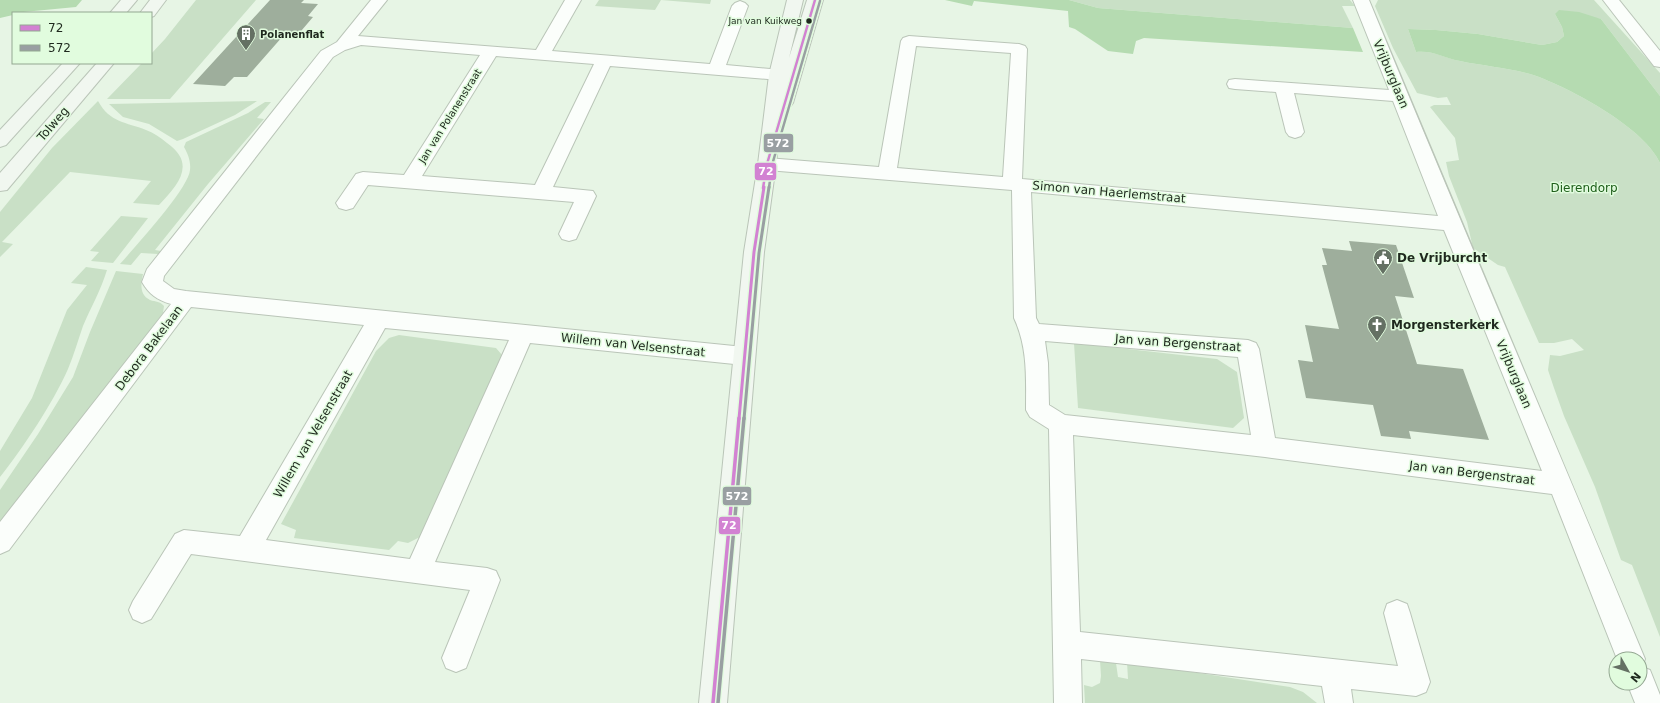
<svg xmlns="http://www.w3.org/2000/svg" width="1660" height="703" viewBox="0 0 1660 703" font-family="'DejaVu Sans',sans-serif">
<rect width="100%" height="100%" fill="#e7f5e5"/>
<!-- green -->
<g fill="#c9e0c6">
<path d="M196,0H256L170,99H107L142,63H151V54L165,39Z"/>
<path d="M599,0H711L710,4L661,0L655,10L595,6Z"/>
<path d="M1069,0H1350L1355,6H1342L1353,28L1098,8Z"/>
<path d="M1378,0H1594L1660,73V96L1601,19L1555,14L1562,27L1564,36L1557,42L1542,45L1478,34L1436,30L1408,29L1416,52C1433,50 1445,58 1460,61C1488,67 1517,68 1544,79C1578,93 1645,129 1660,163V637L1632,565L1621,560L1595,487L1564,416L1554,388L1548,370L1550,355L1560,356L1584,350L1572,339L1554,343H1539L1505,267L1498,265L1473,248L1467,222L1449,176L1446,162L1459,160L1455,138L1430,107L1434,105H1451L1447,97L1438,98L1417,93L1393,48L1375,6Z"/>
<path d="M98,101C110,123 126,122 146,130C154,133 161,138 167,143C197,164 178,185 159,205L133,203L151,181L70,172L2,242L13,244L0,257V212L52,148Z"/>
<path d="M257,101L235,115L183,139L177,141L149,124L123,117L109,104Z"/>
<path d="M265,102H271L257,118L264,119L208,184L155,250L161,251L158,254L141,253L131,265L120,264C134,248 189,188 190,170C191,162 188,154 184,147L186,142L248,113Z"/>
<path d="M121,216L148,218L113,263L91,261L99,252L90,251Z"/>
<path d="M86,267L107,270C101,290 91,307 83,326C78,340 74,355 68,369C53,403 23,448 0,477V451L32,398L67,310L87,285L71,283Z"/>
<path d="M116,271L143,274C141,283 139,295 150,300C156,302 160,301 164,306L163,313L0,527V490L38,434L73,377L90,332Z"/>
<path d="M399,335L496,348L502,355L420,537L408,543L398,541L389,550L294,538L296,530L281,524L376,351L389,338Z"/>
<path d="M1074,343L1217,359L1237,372L1244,418L1233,428L1078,408Z"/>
<path d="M1100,660L1116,663L1118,677L1128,679L1127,662L1290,687L1303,692L1317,703H1085L1084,685L1092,687L1100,683L1101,676Z"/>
</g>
<!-- water -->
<g fill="#b5dbb1">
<path d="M0,0H82L76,7L13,13V15L0,18Z"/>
<path d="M945,0H1069L1098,8L1353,28L1363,52L1144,38L1136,41L1133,54L1108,51L1075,29L1069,27L1068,11L974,1L972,6Z"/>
<path d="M1559,10L1579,12L1601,19L1660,96V163C1645,129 1578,93 1544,79C1517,68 1488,67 1460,61C1444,58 1433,50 1416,52L1408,29L1436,30L1478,34L1542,45L1557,42L1564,36L1562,27L1555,14Z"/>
</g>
<!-- building -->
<g fill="#9eae9c">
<path d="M270,0H304L301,3L318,4L308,16L313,17L296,37L283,36L247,77H234L225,86L193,84Z"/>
<path d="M1349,241L1396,245L1414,298L1395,296L1417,364L1463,369L1489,440L1409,431L1411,439L1381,436L1373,405L1306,398L1298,360L1313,362L1305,325L1339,329L1322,265H1327L1322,248L1352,251Z"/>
</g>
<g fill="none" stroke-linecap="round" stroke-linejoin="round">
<!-- street casing -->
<g stroke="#bac5b8" stroke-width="2">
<g id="street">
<path d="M371,0H387L358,36L536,50L565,0H581L552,51L710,64L732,6L735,3L740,1L745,3L748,6L726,65L792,71L798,72L800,76L798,80L792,81L610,66L553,187L593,191L596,196L576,239L569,241L562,239L559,234L574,202L368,185L353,208L346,210L339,208L336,203L356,174L363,172L404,175L480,55L361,45L345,50L333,57L164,276L163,281L174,289L186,291L744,347L752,350L755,356L752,362L744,365L530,343L435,562L487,568L496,571L500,580L466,668L456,672L446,668L442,658L470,590L191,554L151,619L142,623L133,619L129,610L133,601L175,534L184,530L240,536L364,325L191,307L9,550L0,554V522L171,304C157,300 149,294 142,282L147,269L321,51L337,42ZM496,56L594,64L535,185L422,176ZM385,328L509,340L410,559L266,540Z"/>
<path d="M1353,0H1369C1459,220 1554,439 1645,659L1642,667L1650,670L1660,695V703H1635L1627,683H1640V659H1617L1552,494L1265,457L1073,435L1080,632L1398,666L1384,613L1387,604L1397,600L1407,604L1410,613L1430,682L1426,692L1416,696L1351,689L1353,703H1325L1322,686L1081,659L1082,703H1054L1049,429L1030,417L1026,410C1026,378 1028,348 1014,318L1012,190L767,170L760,168L758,164L760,160L767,158L879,167L901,41L903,38L909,36L1019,44L1025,46L1027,49L1022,179L1438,216L1393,101L1294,93L1304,132L1301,136L1295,138L1289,136L1286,132L1276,92L1235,89L1229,88L1227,84L1229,80L1235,79L1389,90ZM916,46L1011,53L1003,177L897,168ZM1031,192L1444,230L1542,471L1275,438L1259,349L1256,343L1248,340L1039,324L1036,318ZM1045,341L1238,357L1251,435L1065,415L1049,405L1048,363Z"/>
<path d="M1603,0H1619L1660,51V67L1654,66Z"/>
</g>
</g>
<!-- secondary casing -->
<g stroke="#bac5b8" stroke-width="2">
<g id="secondary">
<path d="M121,0H137L126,13H110Z"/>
<path d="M150,0H166L154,16L151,17V13H140Z"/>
<path d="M787,0H803L789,58L807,0H823L793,103L790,107L782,108L776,164L764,252L727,703H699L744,252L758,164L769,75Z"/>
<path d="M63,63H80L6,145L0,147V130Z"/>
<path d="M97,63H114L7,190L0,191V173Z"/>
</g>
</g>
<!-- street -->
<use href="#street" fill="#fbfefb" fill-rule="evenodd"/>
<!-- secondary -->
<use href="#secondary" fill="#f1f7f0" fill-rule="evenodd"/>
<!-- bus-1-far2 casing -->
<g stroke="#e1fcde" stroke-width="5">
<path id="bus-1-far2" d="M763,188L767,164L815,0"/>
</g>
<!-- bus-1-far1 casing -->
<g stroke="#e1fcde" stroke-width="6">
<path id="bus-1-far1" d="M739,419L754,252L764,187"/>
</g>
<!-- bus-1 casing -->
<g stroke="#e1fcde" stroke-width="6">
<path id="bus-1" d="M713,703L739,418"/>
</g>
<!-- bus-2-far2 casing -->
<g stroke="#e1fcde" stroke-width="5">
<path id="bus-2-far2" d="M769,188L772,165L820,1"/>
</g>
<!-- bus-2-far1 casing -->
<g stroke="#e1fcde" stroke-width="6">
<path id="bus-2-far1" d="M744,419L759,253L769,187"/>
</g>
<!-- bus-2 casing -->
<g stroke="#e1fcde" stroke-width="6">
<path id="bus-2" d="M718,703L744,418"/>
</g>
<!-- bus-1-far2 -->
<use href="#bus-1-far2" stroke="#d282d2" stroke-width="2.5"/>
<!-- bus-1-far1 -->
<use href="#bus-1-far1" stroke="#d282d2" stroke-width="3"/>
<!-- bus-1 -->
<use href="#bus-1" stroke="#d282d2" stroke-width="3.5"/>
<!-- bus-2-far2 -->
<use href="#bus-2-far2" stroke="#999fa2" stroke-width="2.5"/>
<!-- bus-2-far1 -->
<use href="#bus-2-far1" stroke="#999fa2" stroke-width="3"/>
<!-- bus-2 -->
<use href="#bus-2" stroke="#999fa2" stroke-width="3.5"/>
</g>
<!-- icons -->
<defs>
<g id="building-pin" transform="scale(1)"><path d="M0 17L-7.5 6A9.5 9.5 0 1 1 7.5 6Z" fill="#647063" stroke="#e1fcde"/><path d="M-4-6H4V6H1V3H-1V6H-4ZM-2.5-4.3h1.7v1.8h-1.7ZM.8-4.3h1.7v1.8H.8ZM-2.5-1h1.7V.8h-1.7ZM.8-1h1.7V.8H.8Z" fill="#fff"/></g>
<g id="civic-pin" transform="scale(1)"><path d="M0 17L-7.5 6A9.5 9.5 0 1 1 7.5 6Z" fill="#647063" stroke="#e1fcde"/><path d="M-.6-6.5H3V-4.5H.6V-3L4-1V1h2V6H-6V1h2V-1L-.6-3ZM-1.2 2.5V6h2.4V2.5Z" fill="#fff"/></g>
<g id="church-pin" transform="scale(1)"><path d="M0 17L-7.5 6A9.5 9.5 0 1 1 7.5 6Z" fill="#647063" stroke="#e1fcde"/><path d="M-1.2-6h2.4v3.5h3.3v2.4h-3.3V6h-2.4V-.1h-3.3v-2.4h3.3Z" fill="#fff"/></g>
</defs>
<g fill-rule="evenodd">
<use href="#building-pin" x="246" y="34"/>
<use href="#civic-pin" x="1383" y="258"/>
<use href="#church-pin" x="1377" y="325"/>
</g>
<!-- markers -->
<circle fill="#1e281d" stroke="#e1fcde" stroke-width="1.5" cx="809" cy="21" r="3.5"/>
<g text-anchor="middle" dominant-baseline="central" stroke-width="3" stroke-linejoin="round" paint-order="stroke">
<!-- far-bus labels -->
<g font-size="9" fill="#1e281d" stroke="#e1fcde" text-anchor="end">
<text x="802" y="21">Jan van Kuikweg</text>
</g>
<!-- far-poi labels -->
<g font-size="10" font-weight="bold" fill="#1e281d" stroke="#e1fcde" text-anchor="start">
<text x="260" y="34">Polanenflat</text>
</g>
<!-- far-street labels -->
<g font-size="10" fill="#1e281d" stroke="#e1fcde">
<text transform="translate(450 116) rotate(-58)">Jan van Polanenstraat</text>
</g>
<!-- street labels -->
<g font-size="12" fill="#1e281d" stroke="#e1fcde">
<text transform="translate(1391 74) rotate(67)">Vrijburglaan</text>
<text transform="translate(53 124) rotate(-49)">Tolweg</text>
<text transform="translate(1109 192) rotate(5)">Simon van Haerlemstraat</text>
<text transform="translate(1178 343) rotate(4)">Jan van Bergenstraat</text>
<text transform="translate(633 345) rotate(6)">Willem van Velsenstraat</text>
<text transform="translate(149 348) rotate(-53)">Debora Bakelaan</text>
<text transform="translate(1514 374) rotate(67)">Vrijburglaan</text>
<text transform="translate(313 434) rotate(-60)">Willem van Velsenstraat</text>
<text transform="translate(1472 473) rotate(7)">Jan van Bergenstraat</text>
</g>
<!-- park labels -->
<g font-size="12" fill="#1e5e1a" stroke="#e1fcde">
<text x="1584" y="188">Dierendorp</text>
</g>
<!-- poi labels -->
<g font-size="12" font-weight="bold" fill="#1e281d" stroke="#e1fcde" text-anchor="start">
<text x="1397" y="258">De Vrijburcht</text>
<text x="1391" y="325">Morgensterkerk</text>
</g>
</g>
<g stroke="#e1fcde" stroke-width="1.5">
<rect x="763" y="133" width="31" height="20" rx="4" fill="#999fa2"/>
<rect x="754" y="162" width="23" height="19" rx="4" fill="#d282d2"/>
<rect x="722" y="486" width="30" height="20" rx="4" fill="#999fa2"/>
<rect x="718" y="516" width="23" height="19" rx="4" fill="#d282d2"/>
</g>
<g font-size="11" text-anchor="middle" font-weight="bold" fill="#fff">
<text x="778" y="147">572</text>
<text x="766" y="175">72</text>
<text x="737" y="500">572</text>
<text x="729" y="529">72</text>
</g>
<!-- legend -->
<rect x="12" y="12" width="140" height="52" fill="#e1fcde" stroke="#93a791"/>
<rect x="20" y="25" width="20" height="6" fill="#d282d2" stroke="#93a791"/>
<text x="48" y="32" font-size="12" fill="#1e281d">72</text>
<rect x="20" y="45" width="20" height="6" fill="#999fa2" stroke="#93a791"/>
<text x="48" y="52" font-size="12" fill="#1e281d">572</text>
<!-- north arrow -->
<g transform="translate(1628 671) rotate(129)"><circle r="19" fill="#e1fcde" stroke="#93a791"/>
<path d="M0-3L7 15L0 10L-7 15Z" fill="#647063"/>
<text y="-6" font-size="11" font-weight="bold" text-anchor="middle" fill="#1e281d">N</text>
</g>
</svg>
